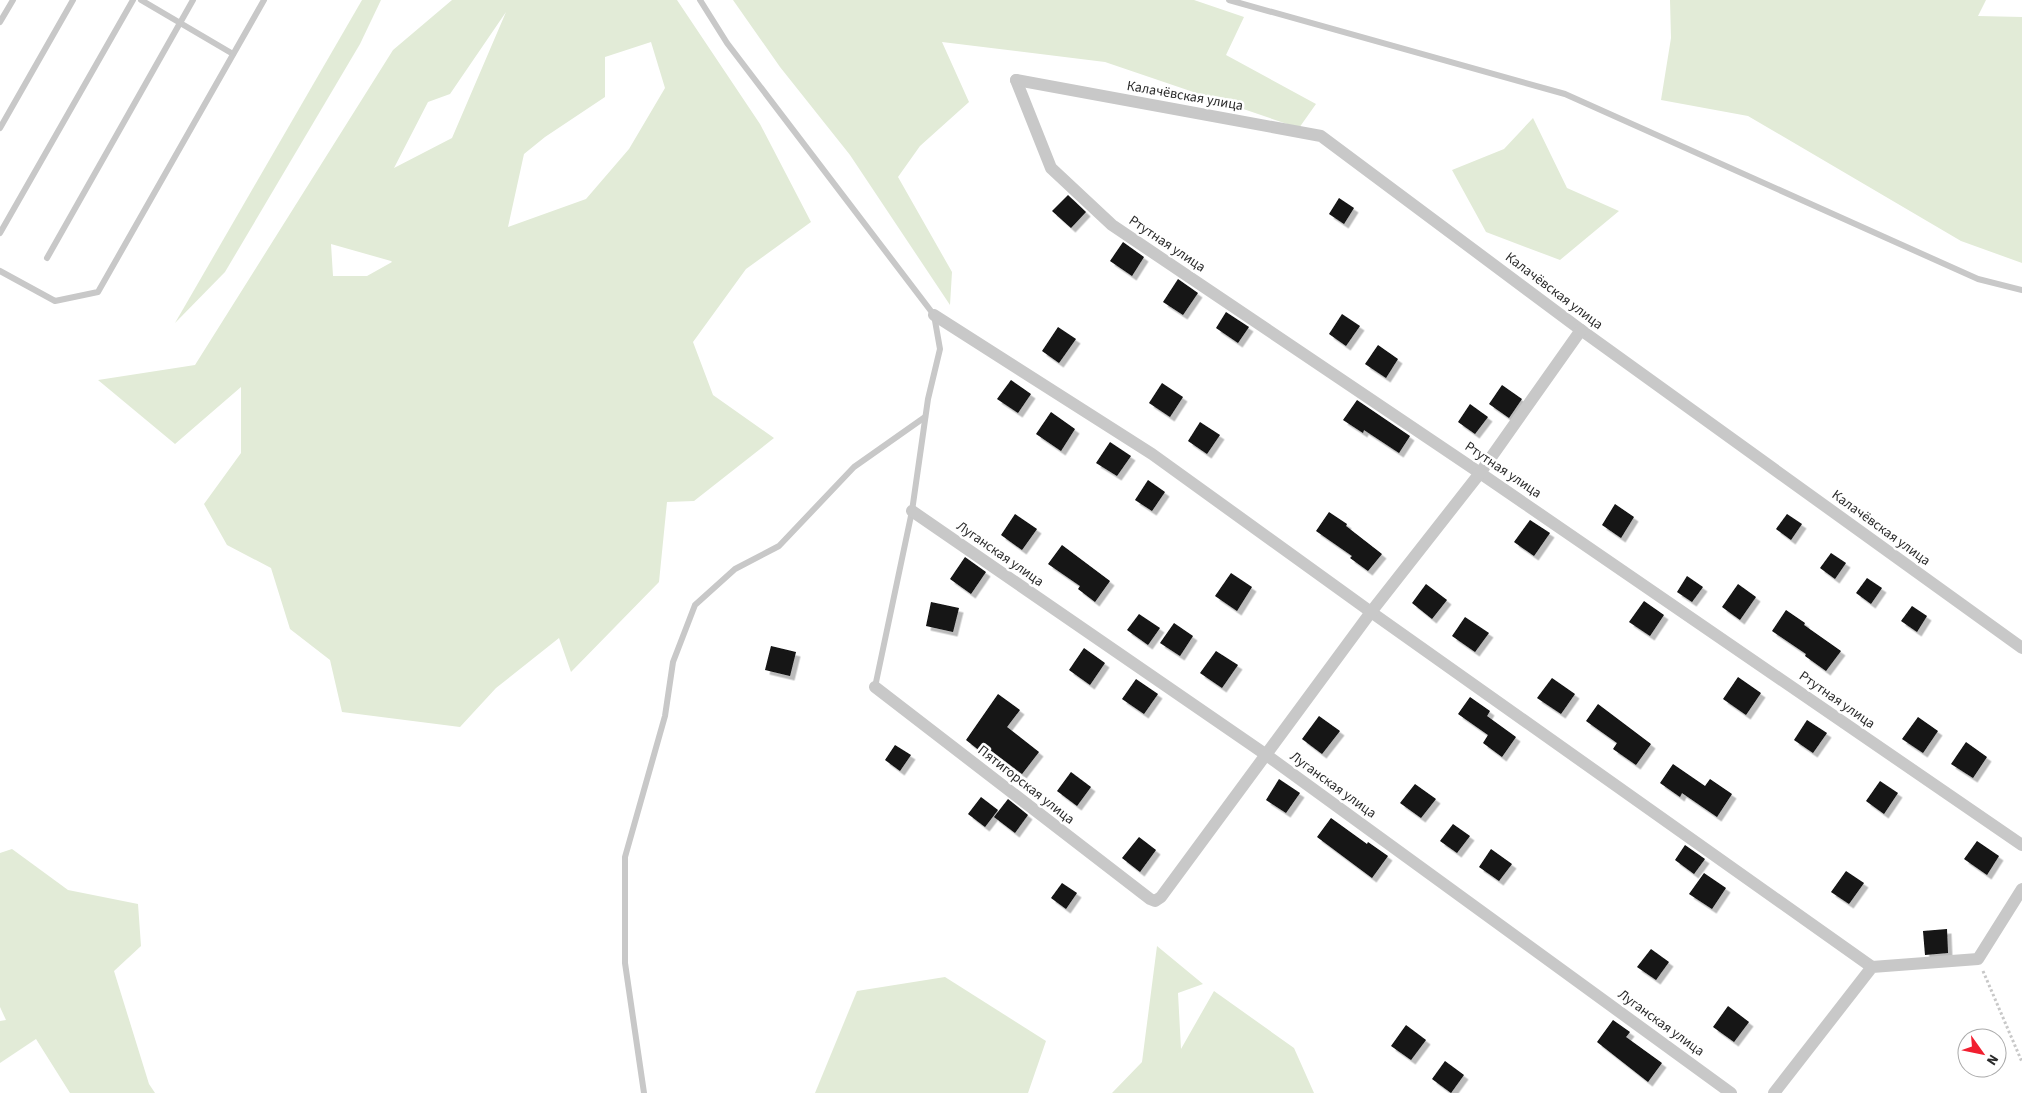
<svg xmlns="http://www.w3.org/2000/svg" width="2022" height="1093" viewBox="0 0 2022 1093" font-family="'Source Sans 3',sans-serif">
<defs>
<filter id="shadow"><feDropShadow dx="4.5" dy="4.5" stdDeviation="0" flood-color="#0004"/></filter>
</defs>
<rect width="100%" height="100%" fill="#fff"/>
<!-- green -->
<g fill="#e2ebd7" fill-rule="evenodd">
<path d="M362,0H381L360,44L225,272L175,323Z"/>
<path d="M452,0H677L760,124L811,222L746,269L693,342L713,395L774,438L694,501L667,502L659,582L571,672L559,638L496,688L460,727L342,712L330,660L290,629L271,568L227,545L204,504L241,453V387L175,444L98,380L195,365L393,50ZM506,12L452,138L394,168L428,102L450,94ZM651,42L665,88L629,149L586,199L508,227L524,154L545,137L605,97V57ZM331,244L391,261L392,262L367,276H333Z"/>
<path d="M733,0H1194L1244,17L1226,55L1316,104L1299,128L1105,62L942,42L969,102L920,146L898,177L952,272L950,305L850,155L780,67Z"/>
<path d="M1670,0H1986L1978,16L2022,17V263L1961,241L1748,116L1661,100L1671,38Z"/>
<path d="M1533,118L1567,188L1619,211L1560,260L1486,232L1452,170L1504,149Z"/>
<path d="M12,849L68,890L138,904L141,946L114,971L149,1084L155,1093H70L36,1039L0,1063V1021L6,1020L0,1007V853Z"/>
<path d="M1157,946L1203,984L1178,993L1181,1049L1214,991L1294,1048L1314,1093H1112L1142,1062Z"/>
<path d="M945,977L1046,1041L1028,1093H815L857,991Z"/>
</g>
<!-- building -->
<g fill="#121212" filter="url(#shadow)">
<path d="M1068,195L1086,212L1071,228L1052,211Z"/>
<path d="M1339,198L1354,208L1344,224L1329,214Z"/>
<path d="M1123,242L1144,257L1132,276L1110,261Z"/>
<path d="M1178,279L1198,293L1183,315L1163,302Z"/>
<path d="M1226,312L1249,327L1238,343L1216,328Z"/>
<path d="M1342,314L1360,326L1346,346L1329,334Z"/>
<path d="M1058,327L1076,339L1059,363L1042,351Z"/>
<path d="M1378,345L1398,359L1386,378L1365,364Z"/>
<path d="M1011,380L1031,394L1018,413L997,399Z"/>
<path d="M1162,383L1183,397L1170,417L1149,403Z"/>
<path d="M1502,385L1522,399L1509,418L1489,404Z"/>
<path d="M1357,400L1410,436L1399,453L1364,430L1363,433L1343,420Z"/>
<path d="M1470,404L1488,417L1475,434L1458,422Z"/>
<path d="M1051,412L1075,429L1061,451L1036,434Z"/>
<path d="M1200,422L1220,435L1207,454L1188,441Z"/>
<path d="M1110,442L1131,456L1117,476L1096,463Z"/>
<path d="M1148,480L1165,492L1152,511L1135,500Z"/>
<path d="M1615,504L1634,517L1621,538L1602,525Z"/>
<path d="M1329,512L1347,524L1346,526L1382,554L1368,571L1350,558L1352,556L1316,531Z"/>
<path d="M1015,514L1037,529L1022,550L1001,535Z"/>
<path d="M1787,514L1802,524L1791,540L1776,529Z"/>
<path d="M1530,520L1550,533L1534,556L1514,542Z"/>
<path d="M1062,545L1110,581L1095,602L1078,589L1080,586L1048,564Z"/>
<path d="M1831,553L1846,563L1835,579L1820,568Z"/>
<path d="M965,557L986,572L971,594L950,579Z"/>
<path d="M1231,573L1252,587L1237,611L1215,596Z"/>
<path d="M1687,576L1703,587L1692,602L1677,592Z"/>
<path d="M1867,578L1882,588L1871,604L1856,593Z"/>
<path d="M1426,584L1447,600L1432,619L1412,603Z"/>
<path d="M1738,584L1756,597L1740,620L1722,607Z"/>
<path d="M1644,601L1664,615L1650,636L1629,622Z"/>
<path d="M931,602L959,608L953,632L926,626Z"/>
<path d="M1912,606L1927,616L1917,632L1901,621Z"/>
<path d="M1786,610L1805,623L1804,625L1841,651L1826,671L1805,656L1806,654L1772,631Z"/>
<path d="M1139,614L1160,628L1148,645L1127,630Z"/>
<path d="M1465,617L1489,633L1475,652L1452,636Z"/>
<path d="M1174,623L1193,636L1180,656L1160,643Z"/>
<path d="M771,646L796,652L790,676L765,670Z"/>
<path d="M1084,648L1105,663L1090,685L1069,670Z"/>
<path d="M1216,651L1238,665L1222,688L1200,673Z"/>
<path d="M1738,677L1761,693L1746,715L1723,699Z"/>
<path d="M1552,678L1575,694L1561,714L1537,698Z"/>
<path d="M1136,679L1158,694L1144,714L1122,699Z"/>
<path d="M998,694L1020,710L1007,727L1039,752L1022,774L989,749L985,755L966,740Z"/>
<path d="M1470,697L1490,711L1487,716L1516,737L1502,757L1483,743L1488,735L1458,714Z"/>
<path d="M1598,704L1651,744L1636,765L1613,749L1617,743L1586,721Z"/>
<path d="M1319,716L1340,731L1322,754L1302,739Z"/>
<path d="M1918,717L1938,731L1923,753L1902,739Z"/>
<path d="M1807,720L1827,733L1813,753L1794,740Z"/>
<path d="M1966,742L1987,757L1973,778L1951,764Z"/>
<path d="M895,745L911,755L900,771L885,760Z"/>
<path d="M1673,764L1705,786L1710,779L1732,794L1717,817L1682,793L1680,797L1660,783Z"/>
<path d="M1071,772L1091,787L1077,806L1057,791Z"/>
<path d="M1279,779L1300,793L1286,813L1266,800Z"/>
<path d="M1880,781L1898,793L1884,814L1866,801Z"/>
<path d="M1415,784L1436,799L1421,818L1400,803Z"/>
<path d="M981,797L998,810L985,827L968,814Z"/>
<path d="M1008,799L1028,815L1015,833L994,817Z"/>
<path d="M1331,818L1367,844L1368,842L1388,856L1372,878L1317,837Z"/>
<path d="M1453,824L1470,836L1457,853L1440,841Z"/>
<path d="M1139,837L1156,850L1140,872L1122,858Z"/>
<path d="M1977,841L1999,856L1987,875L1964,859Z"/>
<path d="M1685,845L1705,859L1694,874L1675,860Z"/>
<path d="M1491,849L1512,864L1499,881L1479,867Z"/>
<path d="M1846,871L1864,883L1849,904L1831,892Z"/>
<path d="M1704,873L1726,888L1712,909L1689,894Z"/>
<path d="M1062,883L1077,893L1066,909L1051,898Z"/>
<path d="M1947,929L1948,953L1925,955L1923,931Z"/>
<path d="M1651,949L1669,962L1656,980L1637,967Z"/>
<path d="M1728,1006L1749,1022L1734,1042L1713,1027Z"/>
<path d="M1613,1020L1630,1032L1626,1037L1662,1063L1648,1082L1597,1042Z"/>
<path d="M1406,1025L1426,1040L1411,1060L1391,1046Z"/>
<path d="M1445,1061L1464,1075L1451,1093L1432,1079Z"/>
</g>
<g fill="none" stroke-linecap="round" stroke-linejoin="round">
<!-- path -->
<path stroke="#c8c8c8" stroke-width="3" stroke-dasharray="2.5 2.5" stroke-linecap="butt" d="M1983,971L2022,1062"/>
<!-- service -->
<g stroke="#c8c8c8" stroke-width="6">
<path d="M141,0L233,54"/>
<path d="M700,0L727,43L934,315L940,349L928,399L912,511L875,687"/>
<path d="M1229,0L1565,94L1978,279L2022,290"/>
<path d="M0,22L13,0"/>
<path d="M0,128L73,0"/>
<path d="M0,233L133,0"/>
<path d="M47,258L193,0"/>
<path d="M0,271L55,301L98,292L264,0"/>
<path d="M644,1093L625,963V857L665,716L673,662L695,605L735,569L779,546L854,467L925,417"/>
</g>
<!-- minor -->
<g stroke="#c8c8c8" stroke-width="12">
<path d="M1016,80L1051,168L1112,225L1480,473L2022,845"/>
<path d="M1016,80L1321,136L1581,330L2022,648"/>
<path d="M934,315L1152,454L1371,612L1872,967"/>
<path d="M912,511L1265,754L1731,1093"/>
<path d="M875,687L1150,899L1155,901L1161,897L1371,612L1480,473L1581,330"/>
<path d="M1774,1093L1872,967L1978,959L2022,889"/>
</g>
</g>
<g text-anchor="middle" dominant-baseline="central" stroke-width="5" stroke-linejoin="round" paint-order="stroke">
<!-- street labels -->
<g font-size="14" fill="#2b2b2b" stroke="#fff">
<text transform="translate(1185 96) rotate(10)">Калачёвская улица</text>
<text transform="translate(1167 244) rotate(34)">Ртутная улица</text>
<text transform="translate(1554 291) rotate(37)">Калачёвская улица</text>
<text transform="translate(1503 470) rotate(34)">Ртутная улица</text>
<text transform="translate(1881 528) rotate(36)">Калачёвская улица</text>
<text transform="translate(1000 554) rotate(35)">Луганская улица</text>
<text transform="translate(1837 700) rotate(35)">Ртутная улица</text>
<text transform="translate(1026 785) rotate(38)">Пятигорская улица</text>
<text transform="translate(1333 785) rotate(36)">Луганская улица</text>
<text transform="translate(1661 1023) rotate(36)">Луганская улица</text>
</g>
</g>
<!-- north arrow -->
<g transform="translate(1982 1053) rotate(123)"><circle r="24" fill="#ffffff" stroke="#aaaaaa"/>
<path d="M0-4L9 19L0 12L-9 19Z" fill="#f11f30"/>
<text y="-8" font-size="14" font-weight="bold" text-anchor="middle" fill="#2b2b2b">N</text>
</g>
</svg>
